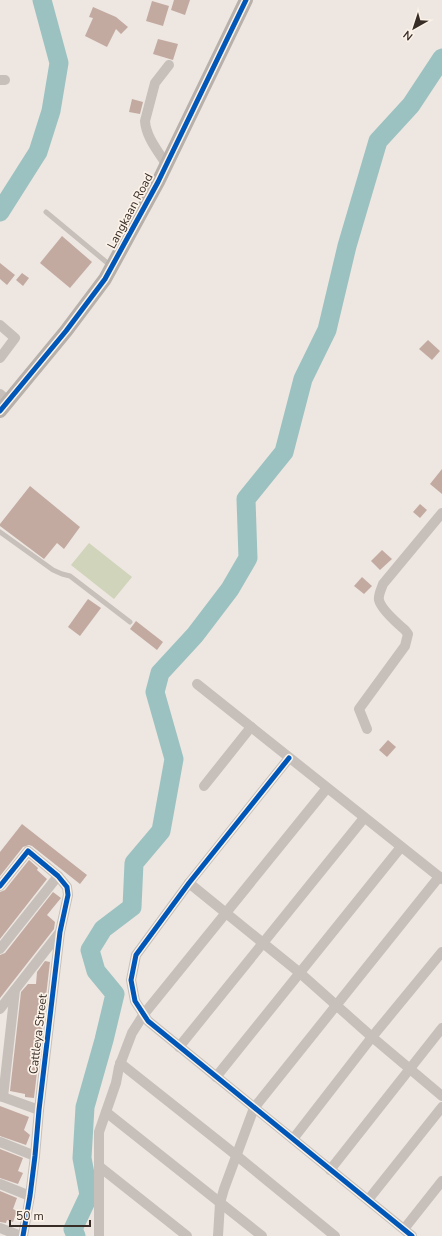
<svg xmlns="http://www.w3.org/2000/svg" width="442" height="1236" viewBox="0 0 442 1236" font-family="'Nunito Sans',sans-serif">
<rect width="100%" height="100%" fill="#eee7e1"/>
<!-- green -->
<path fill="#d0d4ba" d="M89,543L132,577L114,599L71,565Z"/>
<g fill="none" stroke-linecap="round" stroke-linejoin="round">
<!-- river -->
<g stroke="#9bc2c1" stroke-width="19">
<path d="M0,212L38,152L51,111L59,63L42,0"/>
<path d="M76,1236L73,1229L89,1195L82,1158L85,1107L104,1040L115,994L96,971L90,950L103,929L132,907L134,863L161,831L174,759L155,692L160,673L195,635L230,589L248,558L246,499L284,452L303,379L327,330L347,246L378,141L411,105L442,58"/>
</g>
</g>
<!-- building -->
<g fill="#c3aaa1">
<path d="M174,0H190L185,15L171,10Z"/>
<path d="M152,1L169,6L163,26L146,21Z"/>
<path d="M93,7L116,17L128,27L121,34L116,29L107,47L85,36L93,18L89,17Z"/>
<path d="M158,39L178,44L173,60L153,54Z"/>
<path d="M132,99L143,102L140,114L129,112Z"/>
<path d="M62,236L92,262L70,288L40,263Z"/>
<path d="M0,263L15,275L7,285L0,279Z"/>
<path d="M22,273L29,278L23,286L16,280Z"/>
<path d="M428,340L440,351L432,360L419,349Z"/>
<path d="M442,469V494L430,484Z"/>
<path d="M30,486L80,527L64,549L57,543L44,559L0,526V524Z"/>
<path d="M420,504L427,510L420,518L413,512Z"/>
<path d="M382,550L392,559L380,570L371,561Z"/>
<path d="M362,577L372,586L364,594L354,586Z"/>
<path d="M88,599L101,608L80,636L68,627Z"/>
<path d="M136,621L163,642L157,650L130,629Z"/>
<path d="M388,740L396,747L387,757L379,750Z"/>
<path d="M22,824L87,875L80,884L32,846L29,845L23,847L0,876V852Z"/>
<path d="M29,860L38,868L37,870L47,879L0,939V892L5,890Z"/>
<path d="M53,892L61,898L47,915L55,922L54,929L0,998V955L5,953Z"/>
<path d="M45,961L50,962L34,1098L25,1097V1094L10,1091L21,992L28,984H36L37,972Z"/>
<path d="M0,1106L29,1117L24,1130L30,1135L26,1145L0,1136Z"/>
<path d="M0,1149L23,1158L18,1171L23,1173L18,1184L0,1178Z"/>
<path d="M0,1191L17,1198L13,1209L17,1211L13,1222L7,1220L6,1223L0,1222Z"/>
</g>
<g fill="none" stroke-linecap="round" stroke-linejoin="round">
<!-- lane -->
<g stroke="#c7c0ba" stroke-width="5">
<path d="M46,212L111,266"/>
<path d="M0,532L53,570L62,574L70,576L130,622"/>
</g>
<!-- street -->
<g stroke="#c7c0ba" stroke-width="10">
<path d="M0,80H5"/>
<path d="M166,164C158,151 146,137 145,121L155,83L169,65"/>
<path d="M0,325L15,338L0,358"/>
<path d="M0,394L8,401"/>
<path d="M197,684L442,879"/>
<path d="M367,729L359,709L405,646L408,634L405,630C398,624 381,609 379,600C378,595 381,590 383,584L442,513"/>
<path d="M289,758L189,883L136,955L131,980L135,1001L148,1021L412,1236"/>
<path d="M204,786L251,727"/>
<path d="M189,883L300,973L372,1037L442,1096"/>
<path d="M0,886L28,851L58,876L67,887L68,895L60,932L39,1110L35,1156L30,1196L23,1236"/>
<path d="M0,949L58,876"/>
<path d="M0,1009L60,932"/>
<path d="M179,1047L364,818"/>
<path d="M120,1063L236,1155L335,1236"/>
<path d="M216,1077L401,847"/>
<path d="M0,1096L39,1110"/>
<path d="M3,1097L15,990"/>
<path d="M106,1112L262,1236"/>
<path d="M293,1139L372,1037L442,952"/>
<path d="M0,1142L35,1156"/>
<path d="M100,1167L187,1236"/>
<path d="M330,1170L442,1028"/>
<path d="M0,1184L30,1196"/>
<path d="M368,1200L442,1107"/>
<path d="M0,1228L21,1236"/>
<path d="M404,1229L442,1181"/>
<path d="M99,1236V1132L116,1083L119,1067L132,1033L144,1014L327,788"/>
<path d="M218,1236L220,1203L224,1189L254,1108L439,877"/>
</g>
<!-- secondary -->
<path stroke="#b8b0aa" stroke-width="14" d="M0,411L66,331L105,279L158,182L246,0"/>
<!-- cycleway casing -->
<g stroke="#fbf2e8" stroke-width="8">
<g id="cycleway">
<path d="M0,411L66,331L105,279L158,182L246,0"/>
<path d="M289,758L189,883L136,955L131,980L135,1001L148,1021L412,1236"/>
<path d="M0,886L28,851L58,876L67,887L68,895L60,932L39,1110L35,1156L30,1196L23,1236"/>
</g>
</g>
<!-- cycleway -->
<use href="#cycleway" stroke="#0057b8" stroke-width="5"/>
</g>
<g text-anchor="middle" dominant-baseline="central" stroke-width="3.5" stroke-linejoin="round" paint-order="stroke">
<!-- street labels -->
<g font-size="12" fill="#382c27" stroke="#fbf2e8">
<text transform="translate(130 211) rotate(-62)">Langkaan Road</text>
<text transform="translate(38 1034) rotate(-83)">Cattleya Street</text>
</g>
</g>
<!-- north arrow -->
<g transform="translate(414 28) rotate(219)" stroke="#fbf2e8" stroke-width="3" paint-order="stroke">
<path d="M0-3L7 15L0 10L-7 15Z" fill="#382c27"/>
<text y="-6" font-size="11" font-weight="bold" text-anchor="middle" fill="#382c27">N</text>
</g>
<!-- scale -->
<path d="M10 1220v6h80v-6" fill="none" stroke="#382c27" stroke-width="2"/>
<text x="16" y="1220" font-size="12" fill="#382c27" stroke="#fbf2e8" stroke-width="3" paint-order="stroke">50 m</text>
</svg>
